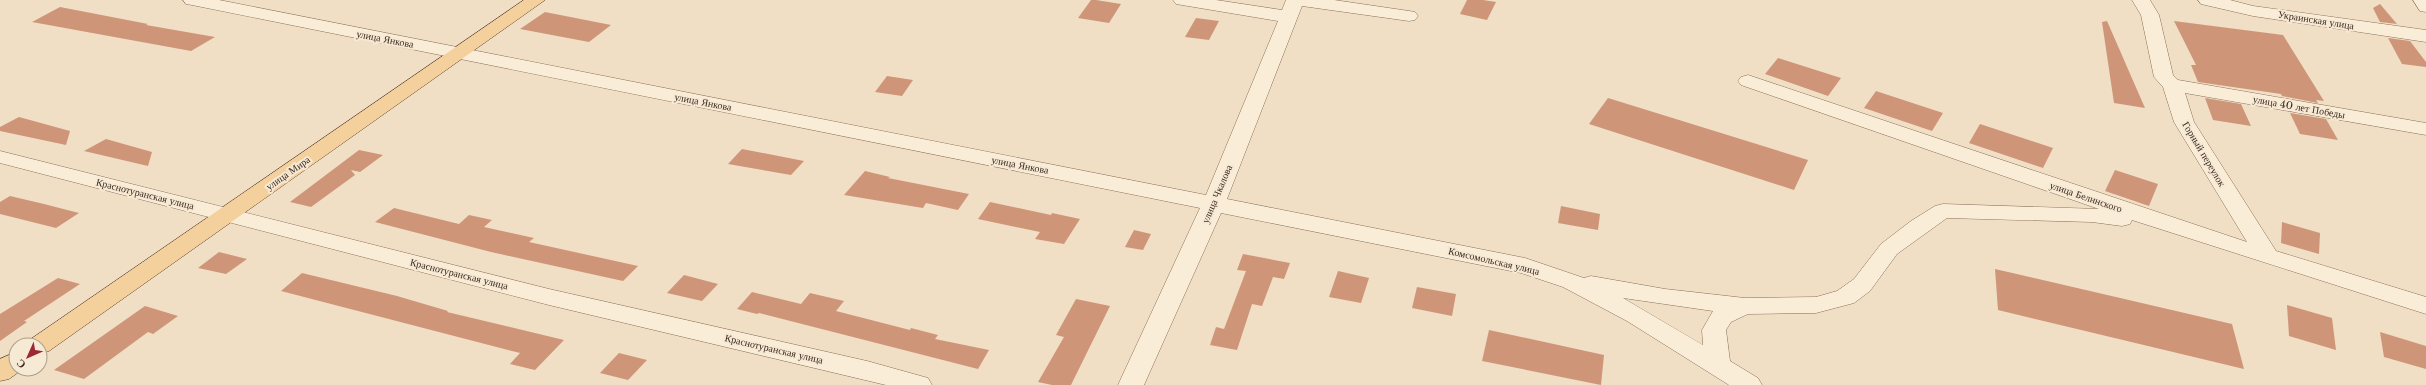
<svg xmlns="http://www.w3.org/2000/svg" width="2426" height="385" viewBox="0 0 2426 385" font-family="'Libre Baskerville',serif">
<rect width="100%" height="100%" fill="#f0dfc5"/>
<!-- building -->
<g fill="#cf9579">
<path d="M1091,0H1096L1121,4L1109,23L1078,18Z"/>
<path d="M1467,0H1483L1496,2L1487,20L1460,14Z"/>
<path d="M2380,4L2397,24L2380,22L2373,8Z"/>
<path d="M60,7L148,24L146,25L215,37L191,51L32,22Z"/>
<path d="M545,12L611,25L589,42L520,29Z"/>
<path d="M1196,18L1219,21L1209,40L1185,37Z"/>
<path d="M2107,21L2145,108L2114,103L2102,22Z"/>
<path d="M2174,21L2283,35L2324,101L2316,100L2318,103L2282,96L2281,94L2198,82L2191,65H2196Z"/>
<path d="M2388,38L2410,41L2426,62V67L2402,64Z"/>
<path d="M1778,58L1841,78L1828,96L1765,74Z"/>
<path d="M887,76L913,80L902,96L875,92Z"/>
<path d="M1876,91L1943,113L1932,131L1864,108Z"/>
<path d="M1608,98L1808,160L1794,190L1589,124Z"/>
<path d="M2205,98L2241,104L2251,126L2213,120Z"/>
<path d="M2290,113L2326,119L2338,140L2300,134Z"/>
<path d="M19,117L70,131L66,145L0,131V127Z"/>
<path d="M1980,124L2053,148L2043,168L1969,143Z"/>
<path d="M106,139L152,152L148,166L84,151Z"/>
<path d="M742,149L804,161L791,175L728,164Z"/>
<path d="M359,150L383,155L360,172L351,170L355,175L311,207L290,202Z"/>
<path d="M2115,170L2158,184L2149,206L2105,191Z"/>
<path d="M865,171L890,177L888,178L969,194L958,210L926,203L923,208L844,195Z"/>
<path d="M10,196L44,204L79,213L56,228L0,214V202Z"/>
<path d="M990,202L1051,215L1052,213L1080,219L1064,244L1035,239L1040,232L978,219Z"/>
<path d="M1561,206L1600,214L1598,230L1558,223Z"/>
<path d="M394,208L459,224L469,215L492,220L484,227L534,238L529,242L638,266L623,281L491,252L375,222Z"/>
<path d="M2282,222L2320,233L2319,254L2281,243Z"/>
<path d="M1134,230L1151,234L1143,250L1125,247Z"/>
<path d="M219,252L247,259L226,274L198,268Z"/>
<path d="M1243,254L1290,263L1284,279L1273,277L1262,306L1252,304L1237,350L1210,345L1216,327L1224,329L1246,271L1237,270Z"/>
<path d="M1995,269L2232,324L2244,369L1998,310Z"/>
<path d="M1338,271L1369,278L1361,303L1329,297Z"/>
<path d="M302,273L397,296L448,311L447,312L564,340L535,370L510,364L520,353L281,291Z"/>
<path d="M684,275L718,284L702,301L667,293Z"/>
<path d="M58,278L80,284L24,321L27,322L0,341V314Z"/>
<path d="M1417,287L1456,294L1452,316L1412,308Z"/>
<path d="M752,292L801,304L810,293L844,301L836,311L910,330L911,328L938,335L935,339L989,350L978,369L759,313L757,314L737,309Z"/>
<path d="M1076,299L1110,306L1071,385H1052L1038,382L1064,337L1056,335Z"/>
<path d="M2287,305L2332,318L2336,350L2289,336Z"/>
<path d="M145,306L178,316L153,334L148,332L84,379L54,370Z"/>
<path d="M1489,330L1604,355L1601,385L1482,361Z"/>
<path d="M2380,332L2426,346V369L2384,357Z"/>
<path d="M619,353L647,360L628,380L600,373Z"/>
</g>
<g fill="none" stroke-linecap="round" stroke-linejoin="round">
<!-- minor casing -->
<g stroke="#8b6f5a" stroke-width="1">
<g id="minor">
<path d="M183,0H219L1206,195L1278,21L1176,4L1173,0H1216L1282,10L1286,0H1334L1409,11L1415,12L1418,16L1415,20L1409,21L1302,6L1227,199L1525,258L1584,278L1591,276L1665,289L1745,298L1816,297L1837,291L1854,279L1881,244L1911,221L1935,206L1943,204L2099,209L1741,85L1738,81L1741,77L1748,75L2247,242L2174,122L2163,87L2154,77L2141,15L2132,0H2150L2159,15L2173,75L2178,80L2426,123V135L2185,93L2194,122L2276,251L2426,297V314L2132,220L2130,224L2122,226L2092,222L1947,218L1897,254L1870,291L1854,303L1816,313L1748,314L1731,322L1726,330L1730,361L1758,378L1762,385H1729L1627,321L1563,287L1521,273L1221,213L1144,385H1118L1200,208L192,5L186,4ZM1623,298L1713,311L1702,330L1703,345Z"/>
<path d="M2198,0H2230L2253,6L2426,30V42L2253,16L2201,4Z"/>
<path d="M2413,0H2426V12L2420,11Z"/>
<path d="M0,151L549,289L867,361L928,378L932,385H886L549,305L0,163Z"/>
</g>
</g>
<!-- major casing -->
<g stroke="#593e2e" stroke-width="1">
<g id="major">
<path d="M524,0H545L49,351L40,354V345H27L31,339Z"/>
<path d="M16,352V369H23L9,379L0,381V359Z"/>
</g>
</g>
<!-- minor -->
<use href="#minor" fill="#faedd8" fill-rule="evenodd"/>
<!-- major -->
<use href="#major" fill="#f4d09c" fill-rule="evenodd"/>
</g>
<g text-anchor="middle" dominant-baseline="central" stroke-width="4" stroke-linejoin="round" paint-order="stroke">
<!-- street labels -->
<g font-size="10" fill="#3b291e" stroke="#f7ead5">
<text transform="translate(2316 20) rotate(9)">Украинская улица</text>
<text transform="translate(385 39) rotate(11)">улица Янкова</text>
<text transform="translate(703 102) rotate(11)">улица Янкова</text>
<text transform="translate(2299 107) rotate(10)">улица 40 лет Победы</text>
<text transform="translate(2204 154) rotate(59)">Горный переулок</text>
<text transform="translate(1020 165) rotate(11)">улица Янкова</text>
<text transform="translate(288 173) rotate(-35)">улица Мира</text>
<text transform="translate(145 194) rotate(14)">Краснотуранская улица</text>
<text transform="translate(1217 194) rotate(-67)">улица Чкалова</text>
<text transform="translate(2086 197) rotate(19)">улица Белинского</text>
<text transform="translate(1494 261) rotate(13)">Комсомольская улица</text>
<text transform="translate(459 274) rotate(14)">Краснотуранская улица</text>
<text transform="translate(774 349) rotate(13)">Краснотуранская улица</text>
</g>
</g>
<!-- north arrow -->
<g transform="translate(28 357) rotate(225)"><circle r="19" fill="#f7ead5" stroke="#ac9d8c"/>
<path d="M0-3L7 15L0 10L-7 15Z" fill="#9c2834"/>
<text y="-6" font-size="11" font-weight="bold" text-anchor="middle" fill="#3b291e">С</text>
</g>
</svg>
